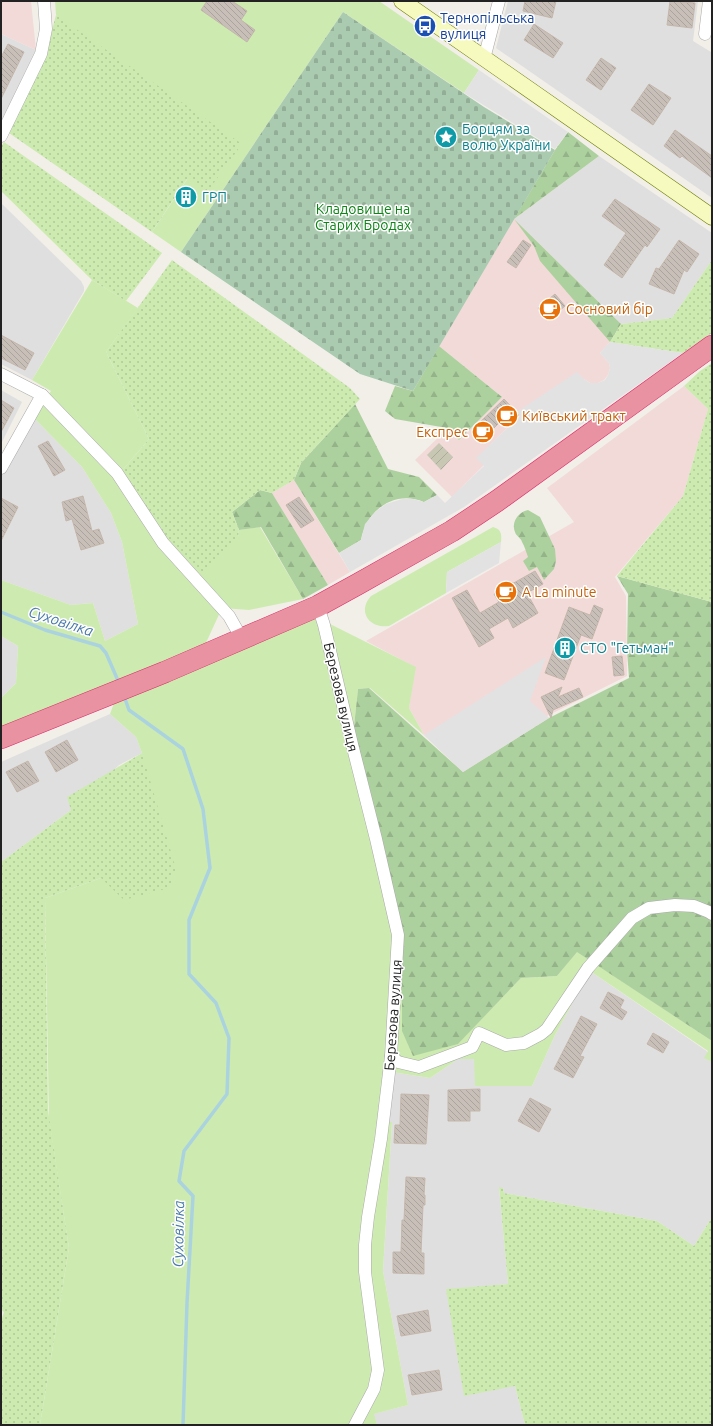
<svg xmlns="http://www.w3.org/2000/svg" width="713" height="1426" viewBox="0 0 713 1426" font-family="Ubuntu,sans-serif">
<defs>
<pattern id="construction-furrows" width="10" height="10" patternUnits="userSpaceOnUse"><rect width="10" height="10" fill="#c7c7b4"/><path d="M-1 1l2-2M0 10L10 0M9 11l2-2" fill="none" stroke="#abab9a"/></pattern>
<pattern id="forest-firs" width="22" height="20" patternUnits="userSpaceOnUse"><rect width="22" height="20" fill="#add19e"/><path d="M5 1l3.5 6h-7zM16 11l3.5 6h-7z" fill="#95b388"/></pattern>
<pattern id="cemetery-stones" width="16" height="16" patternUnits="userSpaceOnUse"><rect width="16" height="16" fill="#aacbaf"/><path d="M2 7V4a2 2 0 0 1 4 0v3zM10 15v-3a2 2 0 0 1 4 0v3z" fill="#92ae96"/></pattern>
<pattern id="garden-dots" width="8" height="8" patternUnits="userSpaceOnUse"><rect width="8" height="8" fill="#cdebb0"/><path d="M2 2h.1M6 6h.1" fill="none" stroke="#b0c997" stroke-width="1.8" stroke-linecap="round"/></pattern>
<pattern id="building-back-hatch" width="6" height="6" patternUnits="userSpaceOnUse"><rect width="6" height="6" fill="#c7bfb8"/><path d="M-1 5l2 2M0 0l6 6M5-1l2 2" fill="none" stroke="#aba49e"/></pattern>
</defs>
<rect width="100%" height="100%" fill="#f2efe9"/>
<!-- residential -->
<g fill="#e0dfdf">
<path d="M508,1H698L693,41L711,52L712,48V198L496,48Z"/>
<path d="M1,34L36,50L1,122Z"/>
<path d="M599,156L712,233V260L672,318L621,324L514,219Z"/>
<path d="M1,203L81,281L84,287V291L32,380L1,364Z"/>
<path d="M1,390L22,402L1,444Z"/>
<path d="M32,416L82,467L111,513L122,542L138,624L105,641L93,603L71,605L1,580V475Z"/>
<path d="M1,636L18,646L16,683L1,698Z"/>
<path d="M110,714L136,737L142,753L119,765L71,810L1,862V762Z"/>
<path d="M590,971L708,1052L705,1058L712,1062V1217L694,1246L657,1221L504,1193L503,1188H499L508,1284L447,1290L515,1386L525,1425H377L373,1414L408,1405L383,1271L392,1123L387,1122L392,1072L430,1078L458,1059H475L532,1086L555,1035Z"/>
</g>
<!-- commercial -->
<g fill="#f2dad9">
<path d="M1,1H31L36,50L1,34Z"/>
<path d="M514,219L621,324L610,342L600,353L609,363L610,368L608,375L604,380L598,383H590L584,379L517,412L520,415L477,458L484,465L452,497L415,460L448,428L459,440L502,397L439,346Z"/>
<path d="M684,386L708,409L683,496L615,577L626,596L627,676L547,716L549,718L463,772L424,735L409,708L415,667L366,641L574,522L547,488Z"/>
<path d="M294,480L350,572L328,585L272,493Z"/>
</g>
<!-- construction -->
<path fill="url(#construction-furrows)" d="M439,443L453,457L441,470L427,455Z"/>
<!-- grass -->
<g fill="#cdebb0">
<path d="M55,1H379L479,70L464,93L343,12L181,252L152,232L188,178L56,15Z"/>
<path d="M92,280L138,308L106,352L149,439L120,473L238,537L239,530L260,527L303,599L249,610L222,608L205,645L1,730V698L16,683L18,646L1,636V580L71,605L93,603L105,641L138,624L122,542L111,513L82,467L32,416L51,391L32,380Z"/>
<path d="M493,527C501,529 502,534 501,542L447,572L446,593L389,626C369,629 357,611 371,596Z"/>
<path d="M318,618L416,667L409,708L424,735L370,688L358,689L352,745L458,1043L521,978L557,976L577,951L712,1041V1062L704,1058L708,1051L590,971L555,1035L532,1086H475L474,1059H458L430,1078L392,1072L387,1122H392L383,1271L408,1405L374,1414L377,1425H40L69,1248L49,1119L45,898L101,878L142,753L136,737L110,714L114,703L263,639Z"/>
</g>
<!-- forest -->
<g fill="url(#forest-firs)">
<path d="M568,132L599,156L514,219L621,324L610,342L540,261L534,246L514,219L555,150Z"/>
<path d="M439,346L502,397L459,440L447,428L395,419L385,411L395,386L413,391Z"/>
<path d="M355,404L388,469L419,477L437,495L424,502C394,489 366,511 361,540L339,553L294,480L301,463Z"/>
<path d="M260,490L272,493L328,585L303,599L261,527L239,530L232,512Z"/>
<path d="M528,510L540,517L555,549L556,561L554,569L544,580L537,567L529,571L523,561L528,557C526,552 525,547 522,542C521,538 516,536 515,532C511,521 519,512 528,510Z"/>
<path d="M617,576L712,602V1041L577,952L557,976L521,978L458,1044L413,1056L402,1031V925L352,745L358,689L369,688L463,772L549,718L629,678L627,651L628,594Z"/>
</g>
<!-- cemetery -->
<path fill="url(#cemetery-stones)" d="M343,12L484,107L555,150L413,391L360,374L181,252Z"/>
<!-- garden -->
<g fill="url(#garden-dots)">
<path d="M56,15L242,144L208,191L187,179L152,232L9,133L46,53Z"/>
<path d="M4,142L162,253L126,301L92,280L1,191V147Z"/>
<path d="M172,260L350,388L360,399L301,463L294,480L272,493L260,490L232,512L239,530L238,537L197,579L120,473L149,439L106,352Z"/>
<path d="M712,260V333L683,353L610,342L621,324L672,318Z"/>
<path d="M712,363V602L617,576L683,496L708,409L684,386L700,371Z"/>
<path d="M142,753L176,869L169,888L124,900L101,878L45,898L48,1110L69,1248L40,1425H1V1321L4,1312L1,1310V862L71,810L67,797Z"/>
<path d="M499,1187L503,1188L504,1193L657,1221L694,1246L712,1217V1425H525L515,1386L464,1396L446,1289L508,1284Z"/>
</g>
<!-- parking -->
<g fill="#e2e2e2">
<path d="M479,70L568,132L555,149L464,93Z"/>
<path d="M610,342L683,353L464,507L350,572L339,553L361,540L365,524L375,512L386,504L402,499H413L424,502L437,495L445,503L484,466L476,458L520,416L517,412L577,372L584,379L590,383H598L605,380L608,375L610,368L609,363L600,353Z"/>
<path d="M501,542L499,563L446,593L447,572Z"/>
<path d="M546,657L530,701L549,718L463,772L424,735Z"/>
</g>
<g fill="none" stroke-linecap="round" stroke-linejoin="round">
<!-- stream -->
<g stroke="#aad3df" stroke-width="3.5">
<path d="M1,612L45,630L100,646L106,653L119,683"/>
<path d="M124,696L129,710L183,749L203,809L210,868L189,920V974L216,1003L229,1038L227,1094L184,1151L179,1181L193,1196L187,1303L183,1425"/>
</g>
</g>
<!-- building -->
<g fill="url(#building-back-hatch)" stroke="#c4b6ab">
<path d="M207,1H232L247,11L241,20L255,30L247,42L201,10Z"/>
<path d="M525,1H556L552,18L523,11Z"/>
<path d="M670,1L695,3L692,28L667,25Z"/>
<path d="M534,24L563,43L553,58L524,40Z"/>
<path d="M8,44L24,52L1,99V57Z"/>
<path d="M601,58L616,68L601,90L586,80Z"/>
<path d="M649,84L671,98L653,125L631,110Z"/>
<path d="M675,130L712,156V178L682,156L680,158L664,146Z"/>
<path d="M615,199L660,229L647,247L645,245L622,278L604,265L626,233L602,216Z"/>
<path d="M523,240L531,245L516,268L507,262Z"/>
<path d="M679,240L699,254L687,272L684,270L674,294L649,284L656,268L659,269Z"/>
<path d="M555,294L565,306L548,320L538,308Z"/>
<path d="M1,335L34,353L25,370L1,358Z"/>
<path d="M504,399L519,415L508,426L502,420L484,438L474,428Z"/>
<path d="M1,400L14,408L1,432Z"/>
<path d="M48,441L65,470L54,476L38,446Z"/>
<path d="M83,496L92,531L99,529L104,543L81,550L72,519L66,521L62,502Z"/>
<path d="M299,497L314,520L301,528L286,505Z"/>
<path d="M1,498L18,507L1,541Z"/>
<path d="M535,571L543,584L527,593L538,613L513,628L508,618L489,629L494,638L479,647L452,598L467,590L480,613L499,602L494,594Z"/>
<path d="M594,605L603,609L592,639L581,635L564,680L545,673L569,607L590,615Z"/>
<path d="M622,656L624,675L614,676L612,657Z"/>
<path d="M562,687L558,697L579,688L583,697L553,710L551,718L541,697Z"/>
<path d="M67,740L78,760L56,772L45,752Z"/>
<path d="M28,761L39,781L17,792L6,772Z"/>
<path d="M608,992L624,1000L620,1008L627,1012L622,1020L600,1008Z"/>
<path d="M581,1016L597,1024L580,1056L584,1057L573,1078L554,1069Z"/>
<path d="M653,1033L669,1042L663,1053L647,1044Z"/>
<path d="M480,1089V1111H470V1121H448V1090Z"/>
<path d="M401,1094L429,1095L426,1144L394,1143L395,1125H400Z"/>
<path d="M530,1098L551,1109L539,1132L518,1121Z"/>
<path d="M406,1177L425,1178L424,1195H425V1205H423L421,1253H424V1274L393,1273V1252H401L402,1220H404Z"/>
<path d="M428,1310L431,1331L401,1336L397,1316Z"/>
<path d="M439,1370L442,1390L412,1395L408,1375Z"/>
</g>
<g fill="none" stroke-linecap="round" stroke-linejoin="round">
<!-- street casing -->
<g stroke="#a9a9a9" stroke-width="13">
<g id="street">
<path d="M705,34L709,1"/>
<path d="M484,59L499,1"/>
<path d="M1,136L41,54L46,29L44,1"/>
<path d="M1,374L42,395L117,473L163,543L229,616L242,639"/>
<path d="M1,468L42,395"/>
<path d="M318,606L324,625L352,744L376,839L398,935L391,1056L381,1139L368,1217L365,1245V1272L378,1370L374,1389L355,1425"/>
<path d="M391,1056L398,1062L419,1067L472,1047L479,1033L506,1045L524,1043L541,1034L547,1029L588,968L632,918L649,908L675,905L694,906L709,912L712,914"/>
</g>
</g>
<!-- secondary casing -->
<g stroke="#707d05" stroke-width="17">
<path id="secondary" d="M402,1L712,217"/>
</g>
<!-- highway casing -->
<g stroke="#dc2a67" stroke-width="22">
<path id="highway" d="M1,738L165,672L318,606L358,584L452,531L497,501L712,346"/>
</g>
<!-- street -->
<use href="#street" stroke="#fff" stroke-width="12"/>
<!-- secondary -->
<use href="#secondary" stroke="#f7fabf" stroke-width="16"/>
<!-- highway -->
<use href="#highway" stroke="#e892a2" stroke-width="21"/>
</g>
<!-- icons -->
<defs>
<g id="bus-disc" transform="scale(1.15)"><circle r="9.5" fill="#1a4fb4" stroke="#fff"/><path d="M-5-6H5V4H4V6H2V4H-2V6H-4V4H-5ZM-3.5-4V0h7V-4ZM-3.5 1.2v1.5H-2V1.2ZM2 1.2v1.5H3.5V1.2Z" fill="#fff"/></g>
<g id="sight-disc" transform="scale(1.15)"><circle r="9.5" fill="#0f9aa8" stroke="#fff"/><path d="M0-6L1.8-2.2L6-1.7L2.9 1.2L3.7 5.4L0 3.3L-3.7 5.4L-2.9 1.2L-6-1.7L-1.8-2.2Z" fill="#fff"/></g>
<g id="building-disc" transform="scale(1.15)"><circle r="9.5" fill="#0f9aa8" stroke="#fff"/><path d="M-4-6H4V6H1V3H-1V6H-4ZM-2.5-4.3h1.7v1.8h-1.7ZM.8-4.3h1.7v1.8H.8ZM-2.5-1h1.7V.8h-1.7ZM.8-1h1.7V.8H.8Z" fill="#fff"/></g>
<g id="cafe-disc" transform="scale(1.15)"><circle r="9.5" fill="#e8710a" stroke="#fff"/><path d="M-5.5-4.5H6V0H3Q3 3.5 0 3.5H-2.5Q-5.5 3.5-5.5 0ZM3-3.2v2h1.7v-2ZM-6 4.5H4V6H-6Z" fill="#fff"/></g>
</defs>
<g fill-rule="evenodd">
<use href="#bus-disc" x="425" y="26"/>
<use href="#sight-disc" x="446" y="137"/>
<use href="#building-disc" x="186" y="197"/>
<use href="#cafe-disc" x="550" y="309"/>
<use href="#cafe-disc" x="507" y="416"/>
<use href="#cafe-disc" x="483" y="432"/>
<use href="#cafe-disc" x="506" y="592"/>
<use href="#building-disc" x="565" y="648"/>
</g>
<g text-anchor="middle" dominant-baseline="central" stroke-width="3" stroke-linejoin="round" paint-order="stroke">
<!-- transit labels -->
<g font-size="14" fill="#164399" stroke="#fff" text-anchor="start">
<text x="440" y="18">Тернопільська<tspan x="440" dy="16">вулиця</tspan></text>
</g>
<!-- culture labels -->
<g font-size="14" fill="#0d838f" stroke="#fff" text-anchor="start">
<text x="462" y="129">Борцям за<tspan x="462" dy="16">волю України</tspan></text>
<text x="202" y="197">ГРП</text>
<text x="580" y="648">СТО "Гетьман"</text>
</g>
<!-- park labels -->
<g font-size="14" fill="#0c8416" stroke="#fff">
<text x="363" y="209">Кладовище на<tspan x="363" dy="16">Старих Бродах</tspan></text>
</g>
<!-- food labels -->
<g font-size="14" fill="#c56008" stroke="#fff" text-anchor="start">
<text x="566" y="309">Сосновий бір</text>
<text x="522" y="416">Київський тракт</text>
<text x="468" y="432" text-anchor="end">Експрес</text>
<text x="522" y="592">A La minute</text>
</g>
<!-- street labels -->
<g font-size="14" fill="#222" stroke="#fff">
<text transform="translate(341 697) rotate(77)">Березова вулиця</text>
<text transform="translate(393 1015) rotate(-86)">Березова вулиця</text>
</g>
<!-- water labels -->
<g font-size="15" font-style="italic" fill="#4a7aab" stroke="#fff">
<text transform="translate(61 621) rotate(18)">Суховілка</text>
<text transform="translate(178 1234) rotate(-89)">Суховілка</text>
</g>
</g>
<!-- border -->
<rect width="713" height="1426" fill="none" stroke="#222222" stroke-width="4"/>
</svg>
